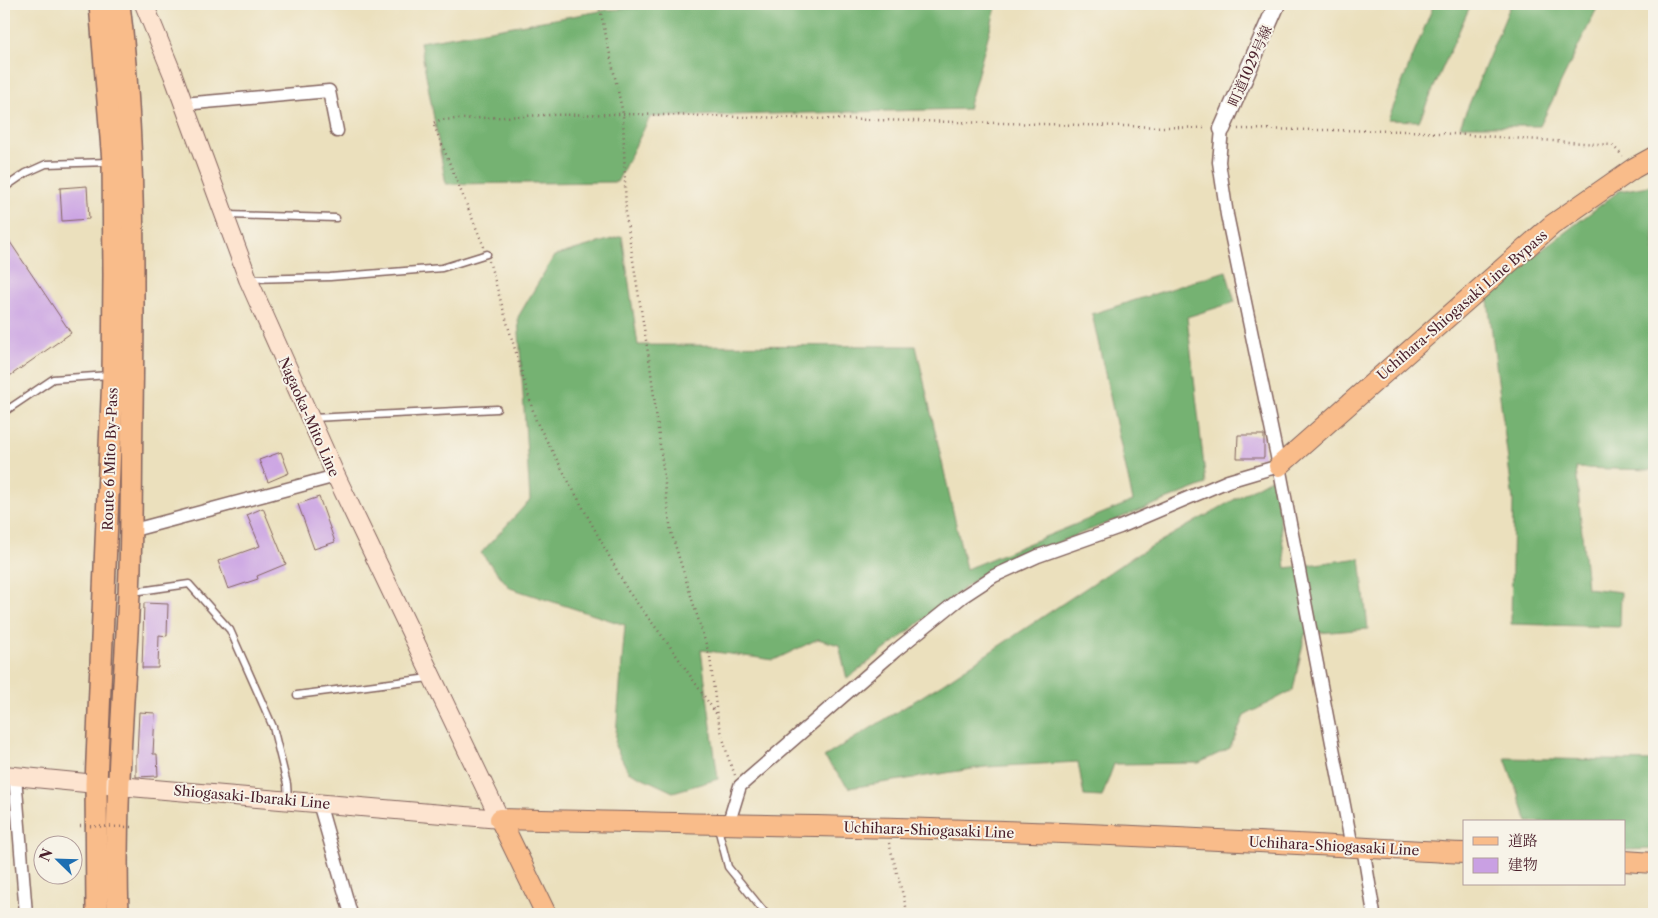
<svg xmlns="http://www.w3.org/2000/svg" width="1658" height="918" viewBox="0 0 1658 918" font-family="'Libre Caslon Text','Noto Serif JP',serif">
<rect width="100%" height="100%" fill="#f7f3e8"/>
<filter id="ink" filterUnits="userSpaceOnUse"><feTurbulence type="fractalNoise" baseFrequency=".02" numOctaves="2"/><feDisplacementMap in="SourceGraphic" scale="10" xChannelSelector="R" yChannelSelector="G"/><feConvolveMatrix kernelMatrix="1 2 1 2 8 2 1 2 1" color-interpolation-filters="sRGB"/></filter>
<filter id="wash" filterUnits="userSpaceOnUse"><feTurbulence type="fractalNoise" baseFrequency=".0096" numOctaves="4" result="noise"/><feDisplacementMap in="SourceGraphic" scale="20" xChannelSelector="R" yChannelSelector="G"/><feGaussianBlur stdDeviation="1.12" result="paint"/><feColorMatrix in="noise" values="0 0 0 0 0 0 0 0 0 0 0 0 0 0 0 0 0 1.4 0 .05"/><feComposite in="paint" operator="in"/></filter>
<g filter="url(#wash)">
<rect width="100%" height="100%" fill="#ebe0bd"/>
<!-- forest -->
<g fill="#74b272" stroke="#5f684e">
<path d="M690,4H997L968,109L650,117L617,182L446,184L420,42L607,10Z"/>
<path d="M1434,4H1471L1419,121L1387,120Z"/>
<path d="M1511,4H1599L1540,126H1460Z"/>
<path d="M1654,185V470L1576,468L1587,588L1621,592L1620,627L1511,624L1513,501L1487,292L1619,191Z"/>
<path d="M622,236L638,345L916,346L966,569L1133,501L1092,314L1226,271L1235,302L1187,317L1206,484L986,571L847,679L839,645L818,639L774,660L701,650L718,779L673,792L628,771L615,746L625,625L510,588L481,553L530,500L518,317L554,256Z"/>
<path d="M1274,477L1286,568L1360,558L1368,629L1305,634L1293,690L1244,716L1230,748L1199,763L1114,764L1102,797L1084,796L1078,762L985,767L849,788L824,757L942,684L1131,558Z"/>
<path d="M1505,758L1654,761V849L1624,850V822H1528Z"/>
</g>
<g id="blocks">
<!-- building -->
<g fill="#c9a0e3">
<path d="M87,186L89,219L62,221L60,188Z"/>
<path d="M4,233L71,333L4,380Z"/>
<path d="M1238,435H1264V458H1237Z"/>
<path d="M281,452L289,473L268,482L259,460Z"/>
<path d="M319,497L335,542L314,549L298,504Z"/>
<path d="M263,508L286,564L257,576L258,579L228,589L218,561L260,546L247,515Z"/>
<path d="M144,603L168,604L167,636L159,635L158,668H142Z"/>
<path d="M139,712L155,713L153,754H157L158,776L136,777V755H137Z"/>
</g>
</g>
</g>
<g filter="url(#ink)">
<use href="#blocks" fill-opacity="0" stroke="#82635e" stroke-width="1"/>
<g fill="none" stroke-linecap="round" stroke-linejoin="round">
<!-- service casing -->
<g stroke="#82635e" stroke-width="9">
<g id="service">
<path d="M4,188L26,173L46,164L109,162"/>
<path d="M227,215L336,218"/>
<path d="M249,279L330,277L442,268L487,254"/>
<path d="M4,412L53,379L109,375"/>
<path d="M312,418L497,409"/>
<path d="M133,592L189,584L230,630L273,727L287,784L288,799"/>
<path d="M297,695L429,678"/>
<path d="M718,828L728,867L766,914"/>
</g>
</g>
<!-- minor casing -->
<g stroke="#82635e" stroke-width="15">
<g id="minor">
<path d="M183,104L329,91L337,131"/>
<path d="M1222,129L1219,162L1227,215L1279,466L1352,847"/>
<path d="M130,531L336,476"/>
<path d="M15,776L26,914"/>
<path d="M319,803L351,914"/>
<path d="M728,825L740,786L895,651L962,597L994,576L1038,556L1120,527L1228,481L1279,466"/>
<path d="M1363,847L1374,914"/>
</g>
</g>
<!-- tertiary casing -->
<g stroke="#82635e" stroke-width="19">
<path id="tertiary" d="M1222,129L1277,4"/>
</g>
<!-- secondary casing -->
<g stroke="#82635e" stroke-width="20">
<path id="secondary" d="M4,775L96,784L500,819L336,476L248,279L173,75L144,4"/>
</g>
<!-- primary casing -->
<g stroke="#82635e" stroke-width="22">
<g id="primary">
<path d="M1279,466L1552,225L1634,168L1654,157"/>
<path d="M1624,861L1654,863"/>
<path d="M546,914L500,819C687,824 875,826 1062,833C1196,838 1330,846 1464,853"/>
</g>
</g>
<!-- trunk casing -->
<g stroke="#82635e" stroke-width="24">
<g id="trunk">
<path d="M97,914L96,784L113,374L114,275L113,162L100,4"/>
<path d="M118,914C114,807 124,700 129,594C132,533 131,472 132,411C134,275 135,139 119,4"/>
</g>
</g>
<!-- path -->
<g stroke="#82635e" stroke-width="2.5" stroke-dasharray="1 4" stroke-linecap="butt">
<path d="M599,4L623,114L626,217L650,365L671,532L710,657L717,715L728,757L735,775"/>
<path d="M1238,129L1410,131L1612,145L1623,156"/>
<path d="M484,247L433,123L440,120L544,115L623,114L1208,128"/>
<path d="M489,261L536,421L628,591L672,649L717,715"/>
<path d="M889,843L908,914"/>
</g>
<!-- service -->
<use href="#service" stroke="#fff" stroke-width="6"/>
<!-- minor -->
<use href="#minor" stroke="#fff" stroke-width="12"/>
<!-- tertiary -->
<use href="#tertiary" stroke="#fff" stroke-width="16"/>
<!-- secondary -->
<use href="#secondary" stroke="#fde4d0" stroke-width="18"/>
<!-- primary -->
<use href="#primary" stroke="#f9bc8a" stroke-width="20"/>
<!-- trunk -->
<use href="#trunk" stroke="#f9bc8a" stroke-width="21"/>
<!-- path-bridge -->
<path stroke="#82635e" stroke-width="2.5" stroke-dasharray="1 4" stroke-linecap="butt" d="M80,826L132,827"/>
</g>
</g>
<g text-anchor="middle" dominant-baseline="central" stroke-width="4" stroke-linejoin="round" paint-order="stroke">
<!-- street labels -->
<g font-size="14" fill="#4a1f2b" stroke="#f7f3e8">
<text transform="translate(1250 66) rotate(-66)">町道1029号線</text>
<text transform="translate(1462 305) rotate(-41)">Uchihara-Shiogasaki Line Bypass</text>
<text transform="translate(309 417) rotate(66)">Nagaoka-Mito Line</text>
<text transform="translate(110 459) rotate(-88)">Route 6 Mito By-Pass</text>
<text transform="translate(252 797) rotate(5)">Shiogasaki-Ibaraki Line</text>
<text transform="translate(929 830) rotate(2)">Uchihara-Shiogasaki Line</text>
<text transform="translate(1334 846) rotate(3)">Uchihara-Shiogasaki Line</text>
</g>
</g>
<!-- margin -->
<rect width="1658" height="918" fill="none" stroke="#f7f3e8" stroke-width="20"/>
<!-- legend -->
<rect x="1463" y="820" width="162" height="65" fill="#f7f3e8" stroke="#b29e9c"/>
<rect x="1473" y="837" width="25" height="8" fill="#f9bc8a" stroke="#b29e9c"/>
<text x="1508" y="846" font-size="15" fill="#4a1f2b">道路</text>
<rect x="1473" y="858" width="25" height="15" fill="#c9a0e3" stroke="#b29e9c"/>
<text x="1508" y="870" font-size="15" fill="#4a1f2b">建物</text>
<!-- north arrow -->
<g transform="translate(58 860) rotate(293)"><circle r="24" fill="#f7f3e8" stroke="#b29e9c"/>
<path d="M0-4L9 19L0 12L-9 19Z" fill="#1f6fb2"/>
<text y="-8" font-size="14" font-weight="bold" text-anchor="middle" fill="#4a1f2b">N</text>
</g>
</svg>
